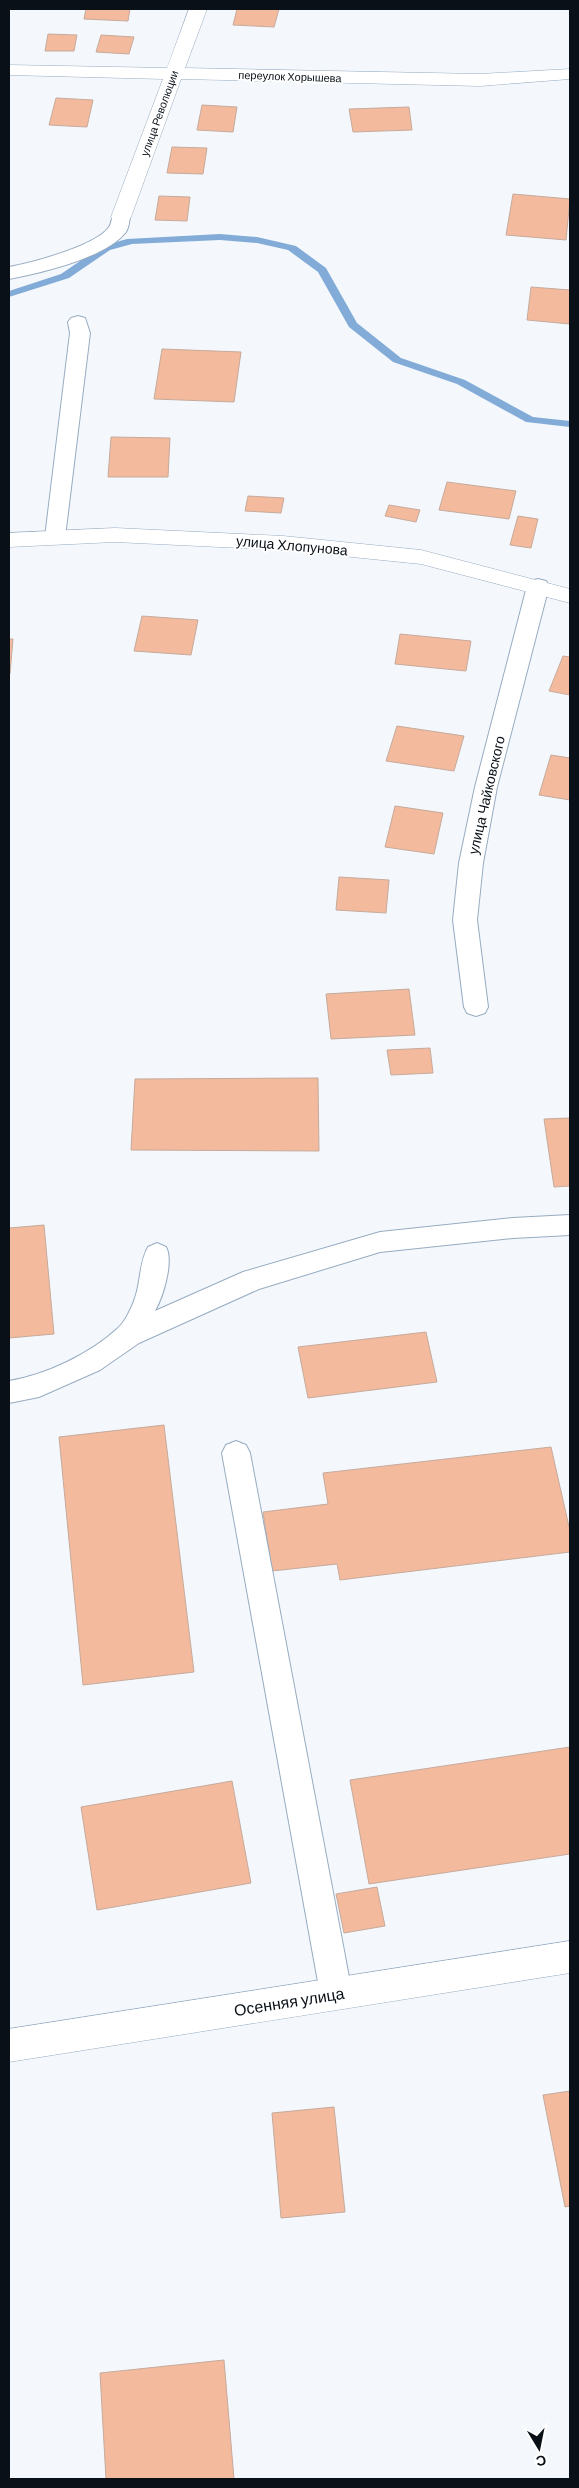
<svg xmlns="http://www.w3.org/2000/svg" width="579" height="2488" viewBox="0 0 579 2488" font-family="Barlow,sans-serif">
<rect width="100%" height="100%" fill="#f4f8fd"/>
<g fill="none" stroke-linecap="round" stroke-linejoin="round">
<!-- stream -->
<path fill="#82acd7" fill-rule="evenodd" d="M220,234L257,237L296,246L326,268L357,323L401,358L465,380L533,417L570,421V427L526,422L457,384L393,362L349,327L318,272L288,250L257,243L220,240L132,244L110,250L69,278L9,297V291L61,274L102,246L127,239Z"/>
</g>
<!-- building -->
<g fill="#f3ba9d" stroke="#c6aa9c">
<path d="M86,9H130L128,21L84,19Z"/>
<path d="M237,9H279L274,27L233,25Z"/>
<path d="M48,34L77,35L74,51H45Z"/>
<path d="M101,35L134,37L129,54L96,52Z"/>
<path d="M56,98L93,100L87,127L49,125Z"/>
<path d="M202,105L237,107L233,132L197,130Z"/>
<path d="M409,107L412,130L353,132L349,109Z"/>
<path d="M172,147L207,148L203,174L167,173Z"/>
<path d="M513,194L570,199L566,240L506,235Z"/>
<path d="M159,196L190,197L187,221L155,220Z"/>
<path d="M531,287L570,290V324L527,320Z"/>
<path d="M162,349L241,352L234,402L154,399Z"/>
<path d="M111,437L170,438L168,477H108Z"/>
<path d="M447,482L516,491L509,519L439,510Z"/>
<path d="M248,496L284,498L281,513L245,511Z"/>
<path d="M389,505L420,510L416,522L385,516Z"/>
<path d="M518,516L538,519L531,548L510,545Z"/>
<path d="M142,616L198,620L191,655L134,651Z"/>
<path d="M400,634L471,641L466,671L395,664Z"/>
<path d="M9,639H13L10,674H9Z"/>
<path d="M563,656L570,657V695L549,691Z"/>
<path d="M397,726L464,736L454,771L386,761Z"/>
<path d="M551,755L570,758V800L539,795Z"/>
<path d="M395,806L443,813L434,854L385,847Z"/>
<path d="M339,877L389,880L386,913L336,910Z"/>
<path d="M409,989L415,1035L331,1039L326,994Z"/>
<path d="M430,1048L433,1073L391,1075L387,1050Z"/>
<path d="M318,1078L319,1151L131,1150L135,1079Z"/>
<path d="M570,1118V1186L554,1187L544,1119Z"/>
<path d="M44,1225L54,1334L9,1338V1228Z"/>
<path d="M426,1332L437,1382L308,1398L298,1347Z"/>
<path d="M164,1425L194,1672L83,1685L59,1437Z"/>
<path d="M551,1447L570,1531V1552L340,1580L337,1564L272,1571L263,1512L328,1504L323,1473Z"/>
<path d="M570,1747V1854L369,1884L350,1780Z"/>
<path d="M232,1781L251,1883L97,1910L81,1807Z"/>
<path d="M377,1887L385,1926L344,1933L336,1894Z"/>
<path d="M570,2091V2206L565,2207L543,2095Z"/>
<path d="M334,2107L345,2212L281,2218L272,2113Z"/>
<path d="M224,2360L234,2479H106L100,2373Z"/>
</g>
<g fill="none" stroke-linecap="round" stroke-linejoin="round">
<!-- lane casing -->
<g stroke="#97abc0" stroke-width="2">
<g id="lane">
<path d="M121,211L128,213L130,217C129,222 129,227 126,232C106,258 40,273 9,279V267C31,263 96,246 109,227C112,223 111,218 114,213Z"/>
<path d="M78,316L85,318L90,333L65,537L62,542L55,544L48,542L45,537L70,333L68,322L71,318Z"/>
<path d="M538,579L546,581L549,586L497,787L483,863L477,920L488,1007L485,1013L476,1016L467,1013L464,1007L453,920L459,863L475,787L527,586L530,581Z"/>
<path d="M570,1215V1235L513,1238L380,1252L259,1289L139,1343L100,1370L39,1397L9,1403V1381C46,1375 90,1354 118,1328C125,1322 132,1307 135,1298C141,1281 139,1263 148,1247L157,1243L166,1247C174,1261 163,1297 155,1311L243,1272L380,1232L513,1218Z"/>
<path d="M236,1441L246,1445L250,1453L352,1993L347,2004L336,2008L325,2004L320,1993L222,1453L226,1445Z"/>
</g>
</g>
<!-- street casing -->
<g stroke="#97abc0" stroke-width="1">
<g id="street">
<path d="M189,9H207L185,68L480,74L570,69V79L480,86L181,79L131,217L128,221H114L111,217L163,79L9,75V65L167,68Z"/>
<path d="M115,528L283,536L421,550L570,589V603L421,564L283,550L115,542L9,547V533Z"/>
<path d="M570,1941V1973L9,2062V2029Z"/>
</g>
</g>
<!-- lane -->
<use href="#lane" fill="#fff" fill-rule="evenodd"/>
<!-- street -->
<use href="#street" fill="#fff" fill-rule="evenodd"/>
</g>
<g text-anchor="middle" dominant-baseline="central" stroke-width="4" stroke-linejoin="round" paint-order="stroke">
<!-- far-street labels -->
<g font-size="11" fill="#091017" stroke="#fff">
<text transform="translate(290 76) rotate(2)">переулок Хорышева</text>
<text transform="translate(159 113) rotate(-70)">улица Революции</text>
</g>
<!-- street labels -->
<g font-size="14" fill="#091017" stroke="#fff">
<text transform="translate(292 545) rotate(5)">улица Хлопунова</text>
<text transform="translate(486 795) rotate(-77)">улица Чайковского</text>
</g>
<!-- near-street labels -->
<g font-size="16" fill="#091017" stroke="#fff">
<text transform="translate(289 2001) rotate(-9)">Осенняя улица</text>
</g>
</g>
<!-- border -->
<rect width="579" height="2488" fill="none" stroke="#091017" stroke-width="20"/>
<!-- north arrow -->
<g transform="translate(539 2448) rotate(170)" stroke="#ffffff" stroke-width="4" paint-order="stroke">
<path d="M0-4L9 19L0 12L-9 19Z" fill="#091017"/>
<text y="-8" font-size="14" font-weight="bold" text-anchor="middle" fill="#091017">С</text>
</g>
</svg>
